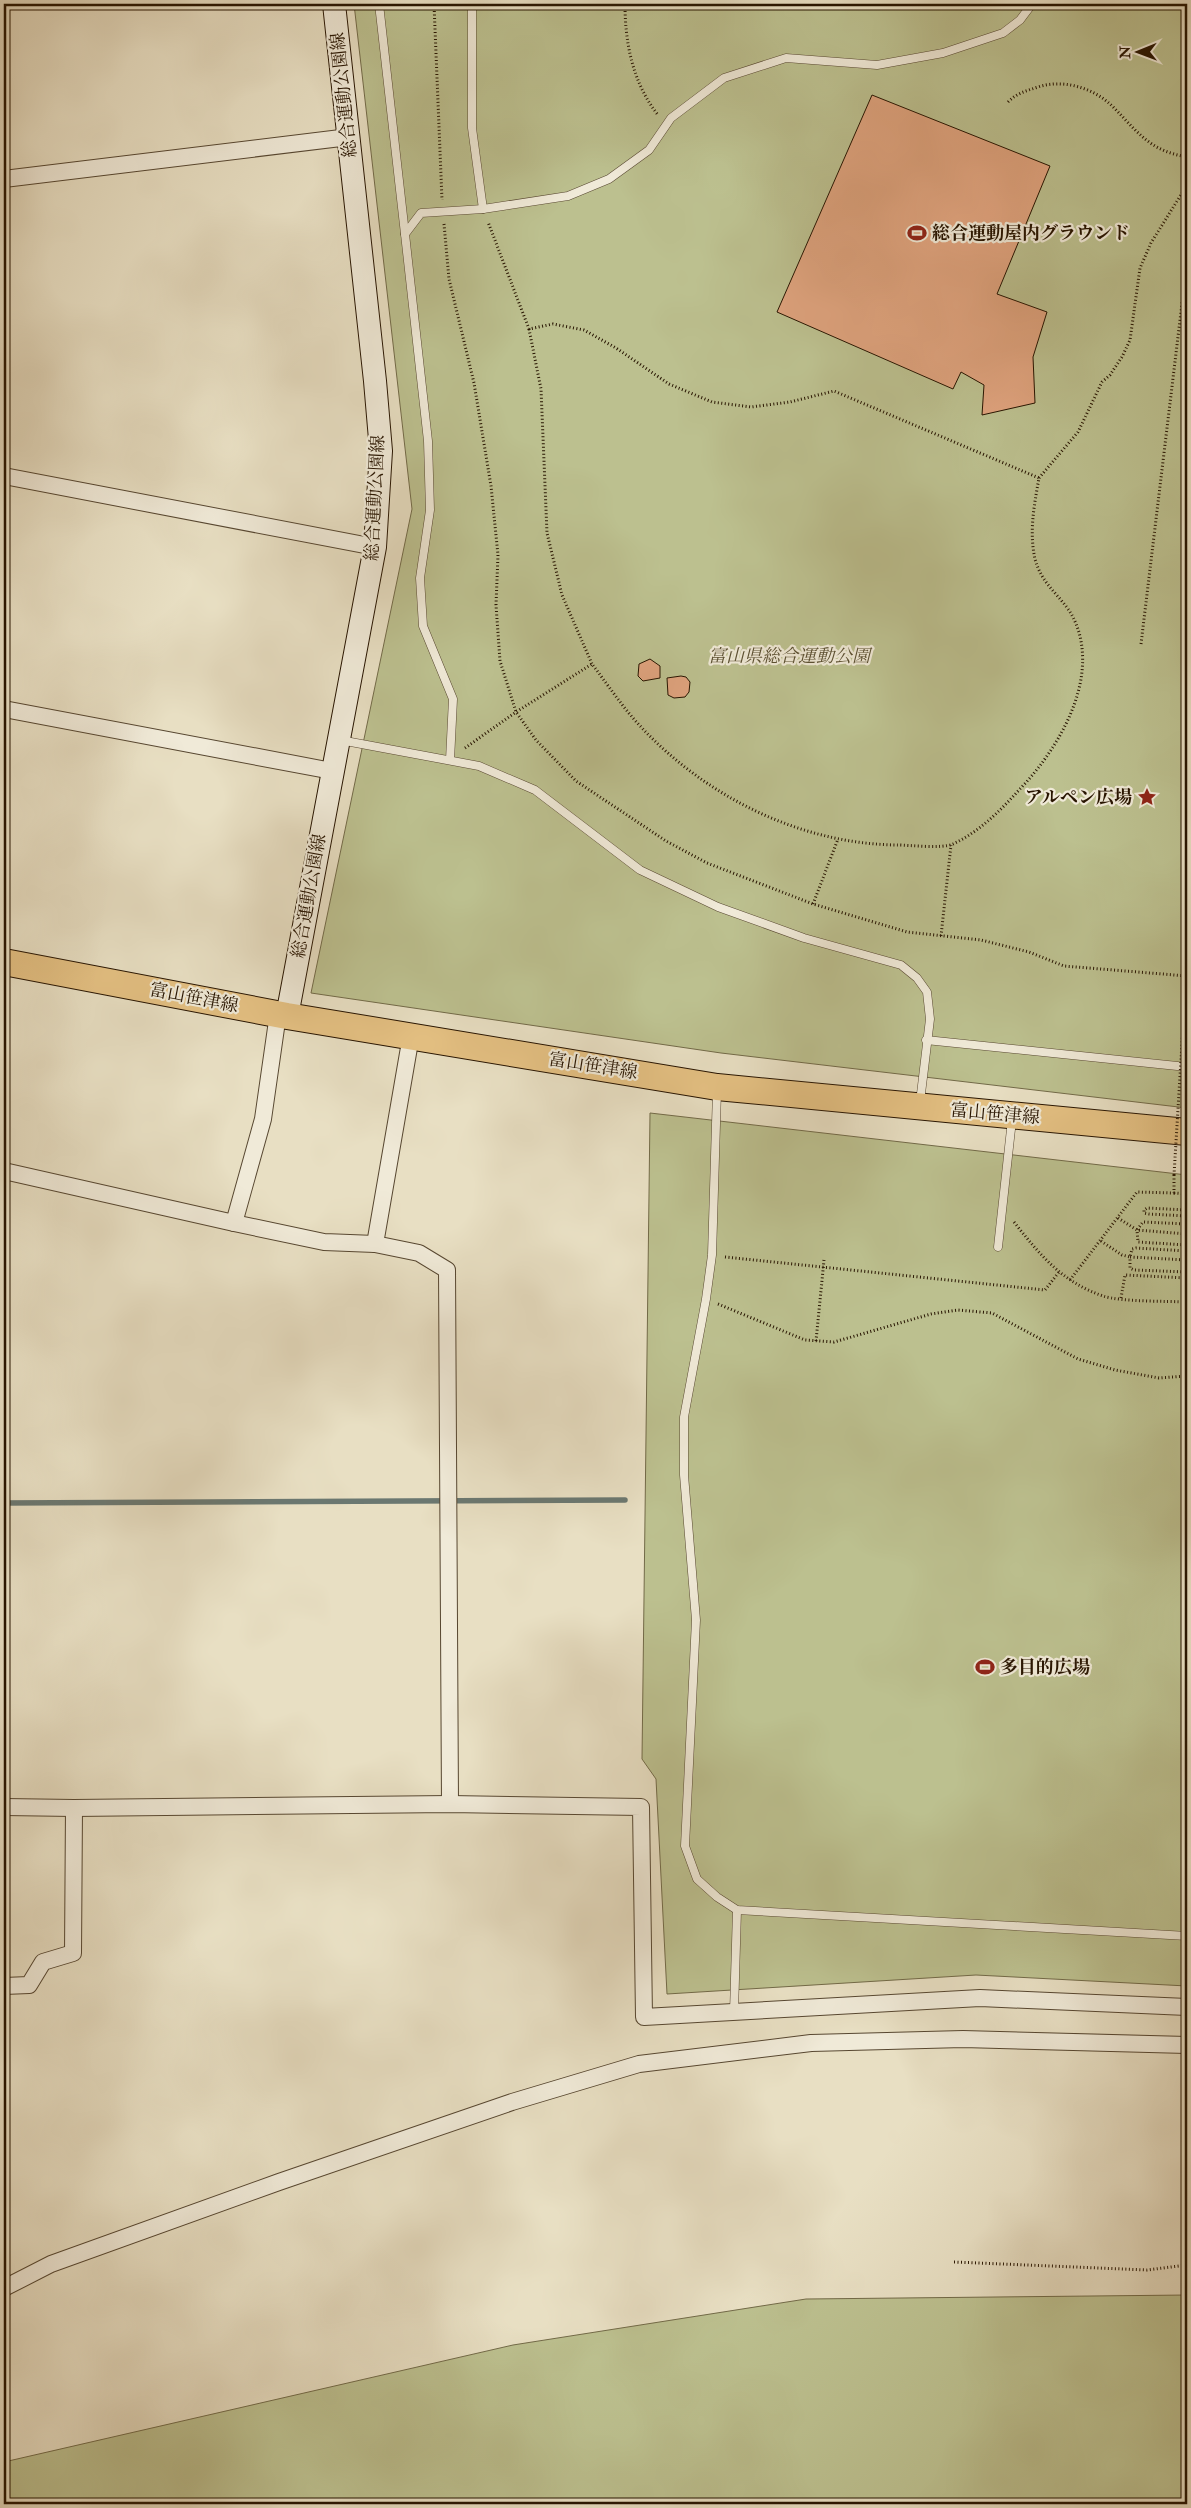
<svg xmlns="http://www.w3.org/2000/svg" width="1191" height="2508" viewBox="0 0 1191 2508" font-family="'IM FELL Double Pica','Noto Serif JP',serif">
<rect width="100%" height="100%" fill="#e8dfc3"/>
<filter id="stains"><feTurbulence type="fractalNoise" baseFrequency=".004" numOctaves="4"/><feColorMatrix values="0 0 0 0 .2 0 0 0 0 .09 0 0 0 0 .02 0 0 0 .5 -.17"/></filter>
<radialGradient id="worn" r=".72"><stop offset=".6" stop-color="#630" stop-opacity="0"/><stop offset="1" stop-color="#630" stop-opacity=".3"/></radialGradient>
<!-- green -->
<g fill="#bcc08f" stroke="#726a48">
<path d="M354,4H1187V1108L721,1053L311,993L412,509Z"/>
<path d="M650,1113L1187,1175V1986L976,1975L667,1994L656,1779L642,1759Z"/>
<path d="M1187,2295V2504H4V2462L513,2345L806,2299Z"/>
</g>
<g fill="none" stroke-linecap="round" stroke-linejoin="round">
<!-- stream -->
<path stroke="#6b7871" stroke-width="5.5" d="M4,1503L625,1500"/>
</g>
<!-- building -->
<g fill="#dfa37e" stroke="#271400">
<path d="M872,95L1050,166L997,294L1047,312L1033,357L1035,403L982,415L984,385L961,372L953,389L777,312Z"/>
<path d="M650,659L660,666V678L643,681L638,676L639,664Z"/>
<path d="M681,676L686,677L690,682L689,692L685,697L674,698L668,695L667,678Z"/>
</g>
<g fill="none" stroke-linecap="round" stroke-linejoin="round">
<!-- service casing -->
<g stroke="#574731" stroke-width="9">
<g id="service">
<path d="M379,4L405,234"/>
<path d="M472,4V128L483,209"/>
<path d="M340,740L479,766L535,790L640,870L718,907L804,938L901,965L917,978L927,992L930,1019L920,1102"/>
<path d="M450,760L453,699L423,626L420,578L430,510L428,441L405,234L421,213L483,209L568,196L609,179L649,150L671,118L724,78L786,58L877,65L943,53L1003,33L1020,20L1032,4"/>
<path d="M926,1040L1187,1067"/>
<path d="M717,1091L712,1255L706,1299L684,1417V1475L696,1620L685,1846L697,1879L717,1897L737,1910L1187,1936"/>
<path d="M998,1247L1012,1120"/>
<path d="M734,2012L737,1910"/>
</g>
</g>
<!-- minor casing -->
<g stroke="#574731" stroke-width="18">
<g id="minor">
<path d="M4,179L349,137"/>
<path d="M4,476L375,547"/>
<path d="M4,709L332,771"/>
<path d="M278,1014L263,1119L234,1223L324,1242L375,1244"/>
<path d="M411,1036L375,1244L419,1253L447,1270L450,1804"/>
<path d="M4,1171L234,1223"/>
<path d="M4,1807L74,1808L450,1804L641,1807L644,2017L980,1998L1187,2007"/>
<path d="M4,1986L29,1985L43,1962L73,1953L74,1808"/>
<path d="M4,2288L51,2264L279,2182L512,2102L639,2064L811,2043L963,2039L1187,2045"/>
</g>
</g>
<!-- secondary casing -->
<g stroke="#271400" stroke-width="24">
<path id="secondary" d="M287,1016L375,547L381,451L375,381L334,4"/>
</g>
<!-- primary casing -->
<g stroke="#271400" stroke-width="28">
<path id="primary" d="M4,962L287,1016L717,1087L1187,1132"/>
</g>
<!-- path -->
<g stroke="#271400" stroke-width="3" stroke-dasharray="1 2.5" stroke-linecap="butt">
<path d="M434,4L442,200"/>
<path d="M625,4C625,44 633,83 658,115"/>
<path d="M1008,102C1017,93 1026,91 1038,87C1062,79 1091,87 1110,104C1125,118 1137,135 1155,146C1165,152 1176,155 1187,157"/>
<path d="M444,224L449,279L474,383L491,486L498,555L496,605L500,661L516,712L536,740L576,781L666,841L707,863L813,904L907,932L981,940L1029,952L1064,966L1187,976"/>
<path d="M529,329L541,389L547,533L562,595L592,664"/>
<path d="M1039,478L1078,432L1102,382L1110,375L1122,357L1130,340L1140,268L1151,243L1187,185"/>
<path d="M1141,644L1187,262"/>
<path d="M465,748L516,712L592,664C608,685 623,708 642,728C707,797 801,844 897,845C910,845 942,849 953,844C979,832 1000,811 1019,790C1047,761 1074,720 1081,679C1085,655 1082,629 1068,609C1056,592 1041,582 1035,559C1029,532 1034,506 1039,478L834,391L790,402L751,407L712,402L669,384L616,348L584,330L553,324L529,329L488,222"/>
<path d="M813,904L838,839"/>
<path d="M941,936L951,845"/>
<path d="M1174,1193L1187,1194"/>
<path d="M1187,1208L1186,1210L1147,1208L1144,1210V1213L1149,1214L1187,1216"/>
<path d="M1118,1218L1137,1230L1138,1242L1187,1245"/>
<path d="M1014,1222C1040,1255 1062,1282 1103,1296C1121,1302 1167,1301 1187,1302"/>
<path d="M1187,1224L1143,1222L1137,1230L1187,1234"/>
<path d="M1101,1241L1122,1255L1130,1257L1132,1249L1136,1248L1187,1251"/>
<path d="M725,1257L1045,1290L1059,1272"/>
<path d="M1187,1260L1130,1257V1268L1134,1270L1187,1272"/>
<path d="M1070,1280L1137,1192L1174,1193V1175"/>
<path d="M1121,1298L1125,1275L1187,1278"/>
<path d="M718,1304L805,1340L834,1342L931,1314L958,1310L992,1313L1078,1359L1115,1370L1159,1378L1187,1376"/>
<path d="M816,1341L824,1260"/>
<path d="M954,2262L1147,2270L1187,2265"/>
</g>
<!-- service -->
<use href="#service" stroke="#f0ead8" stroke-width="8"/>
<!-- minor -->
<use href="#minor" stroke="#f0ead8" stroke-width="16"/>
<!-- secondary -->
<use href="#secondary" stroke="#f0ead8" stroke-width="22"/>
<!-- primary -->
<use href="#primary" stroke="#e4c082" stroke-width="26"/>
<!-- path-bridge -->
<path stroke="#271400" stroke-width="3" stroke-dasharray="1 2.5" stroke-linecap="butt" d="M1174,1175L1187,961"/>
</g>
<!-- icons -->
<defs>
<g id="stadium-bare" transform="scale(1.5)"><path d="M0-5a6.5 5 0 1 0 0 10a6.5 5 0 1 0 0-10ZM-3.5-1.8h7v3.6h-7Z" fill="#8f2418" stroke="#f0ead8" stroke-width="2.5" paint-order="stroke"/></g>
<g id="sight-bare" transform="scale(1.5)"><path d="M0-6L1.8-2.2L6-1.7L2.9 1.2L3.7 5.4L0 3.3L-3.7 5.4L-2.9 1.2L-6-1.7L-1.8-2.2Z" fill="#8f2418" stroke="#f0ead8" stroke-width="2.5" paint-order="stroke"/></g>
</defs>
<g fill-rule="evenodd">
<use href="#stadium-bare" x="917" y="233"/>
<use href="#sight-bare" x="1147" y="797"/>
<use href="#stadium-bare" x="985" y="1667"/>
</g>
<g text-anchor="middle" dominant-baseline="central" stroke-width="4.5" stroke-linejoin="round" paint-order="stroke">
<!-- street labels -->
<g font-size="18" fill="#271400" stroke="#f0ead8">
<text transform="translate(344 95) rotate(-96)">総合運動公園線</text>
<text transform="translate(375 498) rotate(-87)">総合運動公園線</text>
<text transform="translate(309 896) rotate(-80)">総合運動公園線</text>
<text transform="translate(194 998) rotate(11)">富山笹津線</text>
<text transform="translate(593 1066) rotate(9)">富山笹津線</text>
<text transform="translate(995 1114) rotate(5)">富山笹津線</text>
</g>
<!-- poi labels -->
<g font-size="18" font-weight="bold" fill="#271400" stroke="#f0ead8" text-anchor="start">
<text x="932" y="233">総合運動屋内グラウンド</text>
<text x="1132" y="797" text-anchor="end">アルペン広場</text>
<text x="1000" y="1667">多目的広場</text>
</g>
<!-- park labels -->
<g font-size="18" font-style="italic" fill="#5b5032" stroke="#f0ead8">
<text x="789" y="656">富山県総合運動公園</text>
</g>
</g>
<!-- margin -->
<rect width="1191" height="2508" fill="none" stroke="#e8dfc3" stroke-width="20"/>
<rect x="5" y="5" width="1181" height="2498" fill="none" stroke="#271400" stroke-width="2.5"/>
<rect x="10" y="10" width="1171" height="2488" fill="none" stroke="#271400"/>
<!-- north arrow -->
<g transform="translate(1138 52) rotate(269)" stroke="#f0ead8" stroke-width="4" paint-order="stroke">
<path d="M0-4L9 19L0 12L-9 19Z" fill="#271400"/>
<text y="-8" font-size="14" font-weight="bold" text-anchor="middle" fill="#271400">N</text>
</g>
<rect width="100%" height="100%" filter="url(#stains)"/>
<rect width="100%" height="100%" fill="url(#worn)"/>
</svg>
